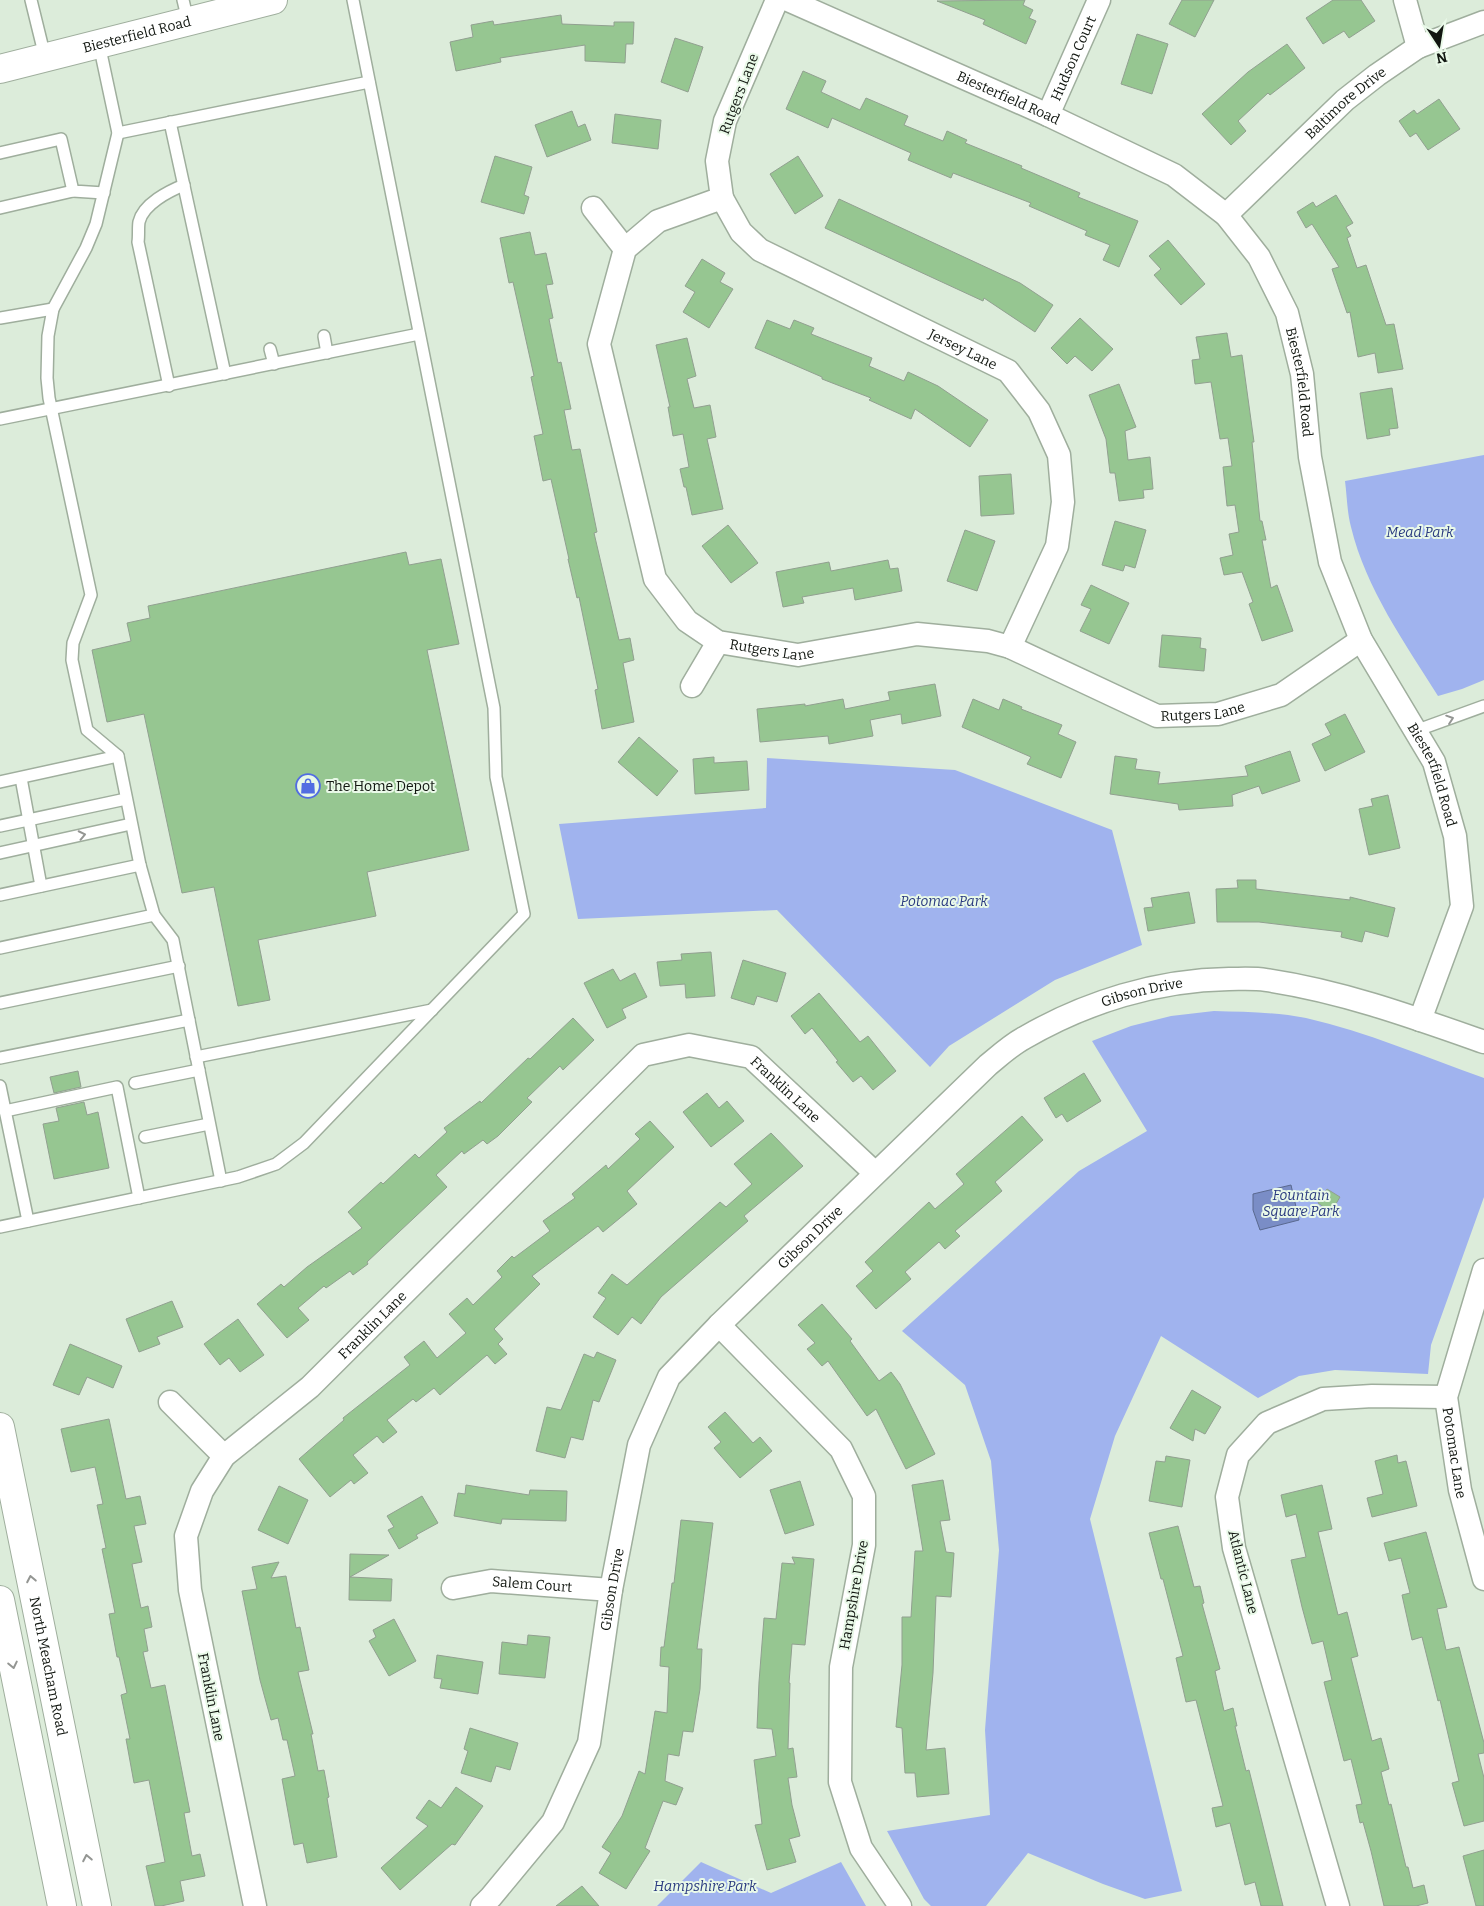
<svg xmlns="http://www.w3.org/2000/svg" width="1484" height="1906" viewBox="0 0 1484 1906" font-family="Bitter,serif">
<rect width="100%" height="100%" fill="#dcecda"/>
<!-- green -->
<g fill="#a0b3ee">
<path d="M1484,455V680L1462,689L1438,696C1405,643 1366,589 1351,527C1347,512 1347,496 1345,481Z"/>
<path d="M767,758L955,770L1112,830L1142,945L1055,980L949,1046L930,1067L777,910L578,919L559,824L766,808Z"/>
<path d="M1214,1011C1245,1012 1276,1012 1306,1018C1367,1032 1425,1057 1484,1078V1197L1431,1345L1428,1374L1335,1370L1299,1376L1258,1398L1161,1336L1115,1436L1090,1519L1182,1891L1145,1899L1103,1884L1028,1853L986,1906H931L924,1899L887,1831L990,1815L985,1730L999,1550L991,1461L965,1385L902,1331L1079,1171L1147,1131L1092,1041L1131,1026L1171,1016Z"/>
<path d="M701,1862L771,1893L841,1862L866,1906H657Z"/>
</g>
<!-- water -->
<path fill="#7a8dc6" stroke="#5a698f" d="M1291,1185L1299,1220L1260,1230L1253,1210V1194Z"/>
<!-- building -->
<g fill="#96c691" stroke="#91a090">
<path d="M1025,0L1023,5L1033,10L1029,18L1036,21L1026,44L983,24L985,20L937,1Z"/>
<path d="M1182,0H1214L1195,37L1169,24Z"/>
<path d="M1333,0H1361L1375,21L1349,38L1344,31L1323,44L1306,18Z"/>
<path d="M561,15L562,24L614,26V22H634L633,44H626L625,63L585,61V45L500,58L501,62L456,71L450,42L473,37L471,25L493,21L494,25Z"/>
<path d="M1137,34L1168,44L1152,94L1121,84Z"/>
<path d="M675,38L703,47L688,92L661,82Z"/>
<path d="M1287,44L1305,68L1270,95L1268,93L1238,121L1246,131L1231,145L1202,114L1248,72Z"/>
<path d="M803,71L826,81L821,92L860,110L866,98L908,116L904,125L943,141L947,131L967,140L965,143L1022,166L1021,168L1080,193L1078,197L1138,221L1119,267L1103,260L1110,245L1085,235L1087,231L1029,206L1031,203L953,173L951,178L908,160L911,153L832,118L828,128L786,109Z"/>
<path d="M1439,99L1460,129L1428,150L1416,133L1410,137L1399,121L1414,110L1417,114Z"/>
<path d="M572,111L578,127L585,124L591,140L547,157L535,125Z"/>
<path d="M615,114L661,120L658,149L612,143Z"/>
<path d="M495,156L532,167L524,195L529,197L524,214L481,202Z"/>
<path d="M798,156L823,196L795,214L770,174Z"/>
<path d="M1336,195L1353,223L1346,227L1351,236L1347,238L1357,268L1366,265L1386,325L1394,324L1403,369L1378,373L1375,353L1358,357L1350,312L1347,313L1332,269L1339,267L1312,224L1306,228L1297,212L1313,202L1316,207Z"/>
<path d="M839,199L1020,283L1053,305L1035,332L984,298L983,301L825,228Z"/>
<path d="M530,232L535,255L546,253L553,284L546,285L553,318L549,319L558,363L561,362L571,409L564,410L572,450L580,449L597,532L594,533L619,640L630,638L634,660L623,663L634,722L602,729L595,690L598,689L579,597L577,598L568,559H569L551,479L543,481L534,436L543,434L531,377L534,376L513,282L509,283L500,238Z"/>
<path d="M1168,240L1205,284L1181,305L1154,275L1161,269L1149,256Z"/>
<path d="M702,259L725,273L720,282L733,289L709,328L683,312L695,292L685,286Z"/>
<path d="M1080,318L1113,349L1092,371L1075,356L1067,364L1051,348Z"/>
<path d="M767,320L790,329L794,320L814,328L811,334L872,358L869,366L904,381L908,372L938,386L988,420L970,447L915,409L911,419L869,400L871,398L822,379V377L755,348Z"/>
<path d="M1227,333L1231,357L1242,355L1254,442H1252L1260,521H1262L1266,540H1262L1271,588L1277,585L1293,631L1262,641L1249,604L1253,602L1242,572L1224,575L1220,558L1233,555L1229,534L1239,532L1235,505L1227,506L1223,467L1232,466L1228,438L1220,439L1211,382L1195,384L1192,360L1200,359L1196,337Z"/>
<path d="M687,338L696,376L687,379L694,408L710,405L716,437L707,439L723,509L692,515L686,487H684L680,469L689,467L683,434L673,436L668,407H670L656,345Z"/>
<path d="M1119,384L1136,427L1125,431L1128,460L1150,457L1153,489L1143,490L1144,498L1119,501L1115,473H1110L1106,439L1089,395Z"/>
<path d="M1392,388L1398,428L1389,429L1390,435L1367,439L1360,393Z"/>
<path d="M1011,474L1014,514L981,516L979,476Z"/>
<path d="M1115,521L1146,530L1135,568L1125,565L1123,571L1102,565Z"/>
<path d="M728,525L758,563L731,583L702,546Z"/>
<path d="M965,530L995,541L977,591L947,581Z"/>
<path d="M406,552L409,565L441,559L459,644L427,650L469,850L367,872L376,916L258,940L270,1000L238,1006L214,887L182,893L144,714L107,722L92,650L131,641L127,623L150,618L148,606Z"/>
<path d="M888,560L890,569L898,568L902,591L855,600L853,588L802,597L804,603L783,607L776,572L829,562L831,571Z"/>
<path d="M1091,585L1129,603L1109,644L1080,631L1091,609L1081,605Z"/>
<path d="M1162,635L1201,638L1200,648L1206,649L1204,671L1159,667Z"/>
<path d="M935,684L941,716L902,724L901,714L870,720L873,736L829,744L828,736L760,742L757,709L805,704V706L843,699L845,709L890,700L888,692Z"/>
<path d="M973,699L999,710L1003,699L1022,707L1021,709L1062,725L1058,734L1076,742L1061,778L1027,764L1031,757L962,727Z"/>
<path d="M1345,714L1365,752L1325,771L1312,744L1331,735L1325,724Z"/>
<path d="M639,737L678,771L657,796L618,762Z"/>
<path d="M1290,751L1300,781L1262,794L1259,786L1232,795L1233,806L1179,810L1178,804L1110,794L1115,756L1137,759L1135,769L1160,772L1158,784L1248,776L1245,766Z"/>
<path d="M714,757V763L747,761L749,790L695,794L693,759Z"/>
<path d="M1388,795L1400,848L1369,855L1359,809L1373,806L1371,799Z"/>
<path d="M1237,880H1256V889L1350,900V897L1395,908L1388,937L1365,931L1362,942L1341,937L1342,932L1259,922H1217L1216,889L1238,888Z"/>
<path d="M1189,892L1195,923L1148,931L1144,908L1153,907L1151,898Z"/>
<path d="M711,952L715,996L686,998L685,984L660,986L657,962L682,960L681,954Z"/>
<path d="M743,960L786,973L777,1002L757,996L754,1005L731,998Z"/>
<path d="M613,969L620,981L635,973L647,997L622,1009L626,1018L607,1028L584,983Z"/>
<path d="M819,993L860,1042L868,1036L896,1071L873,1090L861,1076L853,1082L836,1062L838,1061L812,1028L805,1034L791,1016Z"/>
<path d="M573,1018L594,1040L563,1070L560,1066L527,1098L532,1102L498,1136L487,1144L483,1140L464,1154L462,1151L436,1175L447,1187L367,1262L368,1264L353,1275L350,1271L326,1288L324,1286L298,1308L309,1320L287,1338L257,1304L281,1284L284,1287L307,1267L362,1228L348,1212L381,1182L383,1184L415,1154L419,1158L447,1132L444,1128L480,1101L481,1103L528,1058L530,1059Z"/>
<path d="M78,1071L81,1087L54,1093L50,1077Z"/>
<path d="M1084,1073L1101,1101L1067,1122L1062,1114L1056,1118L1044,1098Z"/>
<path d="M707,1093L719,1108L727,1101L744,1121L711,1147L683,1112Z"/>
<path d="M84,1102L87,1115L98,1112L109,1168L54,1179L43,1124L59,1121L56,1108Z"/>
<path d="M1022,1116L1043,1140L995,1182L1002,1191L955,1231L960,1236L945,1249L939,1242L905,1272L911,1279L876,1309L856,1286L873,1271L865,1262L929,1202L935,1209L964,1184L956,1174Z"/>
<path d="M650,1121L674,1147L627,1191L637,1204L603,1232L598,1226L532,1276L540,1284L494,1329L503,1339L498,1344L507,1354L495,1364L487,1355L440,1395L434,1388L416,1402L413,1399L387,1420L397,1432L383,1443L377,1436L353,1455L368,1473L354,1484L351,1480L330,1497L299,1459L344,1420L343,1418L410,1365L404,1357L424,1341L437,1358L466,1333L449,1314L467,1298L473,1305L502,1277L497,1271L512,1256L514,1258L550,1231L543,1221L575,1198L572,1194L586,1182L606,1165L608,1169L640,1139L635,1134Z"/>
<path d="M771,1133L803,1166L744,1216L748,1221L661,1297L641,1324L632,1317L618,1335L593,1317L606,1298L598,1293L612,1274L627,1285L720,1202L726,1207L752,1184L734,1164Z"/>
<path d="M1327,1189L1340,1197L1331,1212L1318,1203Z"/>
<path d="M172,1301L183,1327L157,1337L160,1344L139,1352L126,1319Z"/>
<path d="M822,1304L852,1339L850,1341L879,1381L891,1372L900,1384L935,1454L906,1469L876,1409L867,1416L828,1361L822,1366L807,1349L815,1343L798,1325Z"/>
<path d="M238,1319L264,1355L240,1372L229,1358L220,1365L204,1344Z"/>
<path d="M70,1344L122,1366L113,1388L87,1377L79,1395L53,1385Z"/>
<path d="M597,1352L616,1360L599,1402L593,1400L583,1440L571,1437L565,1458L536,1451L547,1407L561,1410L584,1354L594,1358Z"/>
<path d="M1192,1390L1221,1407L1205,1434L1195,1429L1193,1441L1170,1428Z"/>
<path d="M725,1412L753,1443L760,1437L772,1451L740,1478L714,1448L721,1442L708,1427Z"/>
<path d="M109,1419L126,1499L140,1496L146,1524L134,1526L142,1562L132,1564L141,1608L148,1606L152,1627L144,1629L148,1651L143,1652L151,1688L165,1685L190,1812L184,1813L192,1856L200,1854L205,1876L180,1881L184,1901L161,1906H155L146,1866L165,1862L149,1780L134,1783L126,1739H130L121,1695L127,1693L119,1657H117L109,1614L115,1613L102,1549L106,1548L97,1505L103,1504L95,1467L71,1472L61,1429Z"/>
<path d="M1397,1455L1398,1463L1406,1461L1417,1506L1372,1517L1367,1498L1383,1494L1375,1461Z"/>
<path d="M1166,1456L1190,1460L1182,1507L1149,1501L1156,1461L1165,1462Z"/>
<path d="M943,1480L950,1520L940,1521L946,1552L954,1553L951,1597L936,1596L933,1673L926,1750L945,1748L949,1794L917,1797L915,1773H905L902,1728L896,1727L902,1665V1617H911L915,1551H923L912,1485Z"/>
<path d="M800,1481L814,1525L785,1534L770,1490Z"/>
<path d="M466,1485L529,1495L530,1490L567,1491L566,1521L502,1519L501,1524L454,1516L458,1493L465,1494Z"/>
<path d="M1322,1485L1332,1529L1318,1532L1338,1615L1347,1612L1358,1656L1351,1658L1372,1741L1381,1738L1389,1769L1381,1772L1389,1805L1391,1804L1406,1867H1408L1413,1888L1424,1885L1428,1903L1416,1906H1384L1371,1851L1363,1822L1360,1823L1356,1805L1362,1804L1351,1759L1344,1761L1324,1682L1332,1680L1323,1641L1312,1644L1302,1607L1291,1560L1306,1557L1296,1514L1286,1517L1281,1495Z"/>
<path d="M279,1486L308,1500L288,1544L258,1530Z"/>
<path d="M422,1496L438,1523L416,1535L418,1538L399,1549L388,1530L394,1527L387,1516Z"/>
<path d="M681,1520L713,1523L697,1649H702L700,1689L693,1732L683,1731L679,1756L668,1754L665,1781L683,1788L676,1805L663,1801L645,1848L650,1851L626,1889L599,1873L611,1853L602,1847L622,1816L639,1771L645,1774L655,1711L667,1713L669,1667L660,1666L661,1647H664L672,1583H674Z"/>
<path d="M1178,1526L1194,1587L1200,1586L1204,1603L1202,1604L1220,1669L1215,1671L1224,1711L1233,1708L1237,1726H1235L1246,1771L1249,1770L1283,1906H1261L1255,1882L1245,1885L1230,1823L1216,1827L1212,1808L1223,1806L1196,1700L1186,1702L1176,1658L1183,1656L1163,1579H1161L1149,1533Z"/>
<path d="M1426,1532L1447,1607L1437,1609L1446,1650L1459,1647L1484,1743V1753L1478,1754L1484,1778V1821L1464,1826L1452,1783L1459,1781L1440,1700L1438,1701L1422,1637L1412,1640L1402,1595L1410,1593L1401,1558L1389,1561L1384,1543Z"/>
<path d="M350,1554L389,1555L350,1577L392,1579L391,1601L349,1600Z"/>
<path d="M792,1557L814,1559L805,1645L792,1644L789,1683H790L788,1749L793,1748L797,1777L788,1778L792,1805L800,1836L789,1839L796,1862L767,1870L755,1825L762,1824L754,1760L776,1756L772,1729L757,1728L759,1682L764,1618L776,1619L782,1563L795,1564Z"/>
<path d="M279,1562L271,1578L286,1576L296,1628L300,1627L309,1670L298,1672L313,1734H311L318,1771L324,1770L329,1797L327,1798L337,1857L307,1863L303,1843L294,1845L282,1779L295,1776L287,1740H283L278,1718L271,1720L260,1680L242,1591L257,1589L252,1567Z"/>
<path d="M394,1619L416,1661L389,1676L369,1641L376,1637L373,1630Z"/>
<path d="M528,1635L550,1637L545,1678L499,1674L502,1642L527,1645Z"/>
<path d="M437,1655L483,1662L478,1694L440,1688L442,1679L434,1678Z"/>
<path d="M470,1728L518,1743L510,1770L496,1766L491,1782L461,1773L468,1751L464,1749Z"/>
<path d="M456,1787L483,1806L455,1845L452,1844L400,1890L381,1868L428,1826L416,1818L429,1800L441,1808Z"/>
<path d="M1484,1850V1906H1476L1463,1856Z"/>
<path d="M582,1886L599,1906H556Z"/>
</g>
<g fill="none" stroke-linecap="round" stroke-linejoin="round">
<!-- service casing -->
<g stroke="#9fae9d" stroke-width="14">
<g id="service">
<path d="M31,0L45,57"/>
<path d="M183,0L188,21"/>
<path d="M99,44L118,133L96,224L86,248L53,309L48,336L47,378L49,398L91,595L73,643L72,660L87,730L118,756L140,865L154,915L173,940L221,1181"/>
<path d="M170,122L225,374"/>
<path d="M118,133L369,82"/>
<path d="M0,153L61,139L73,191L104,193"/>
<path d="M0,208L73,191"/>
<path d="M0,318L53,309"/>
<path d="M324,336L327,353"/>
<path d="M270,349L274,364"/>
<path d="M169,386L138,242C139,236 138,228 139,222C143,204 169,191 184,185"/>
<path d="M0,419L419,334"/>
<path d="M1415,731L1484,706"/>
<path d="M21,778L41,886"/>
<path d="M0,782L118,756"/>
<path d="M0,826L126,799"/>
<path d="M0,853L131,824"/>
<path d="M0,895L140,865"/>
<path d="M0,948L154,915"/>
<path d="M0,1003L179,966"/>
<path d="M196,1057L432,1010"/>
<path d="M0,1058L189,1020"/>
<path d="M135,1083L199,1070"/>
<path d="M0,1086L28,1221"/>
<path d="M5,1111L117,1087L139,1198"/>
<path d="M145,1137L209,1124"/>
<path d="M0,1227L238,1177L276,1164L304,1143L524,914L496,777L494,708L353,0"/>
</g>
</g>
<!-- minor casing -->
<g stroke="#9fae9d" stroke-width="25">
<g id="minor">
<path id="s1" d="M777,0L725,121L717,161L722,198L658,221L625,249L599,344L655,579L687,621L718,642L798,655L917,634L988,641L1010,647L1157,716L1218,714L1281,695L1361,640"/>
<path id="s2" d="M788,0L1048,115L1174,175L1226,215L1259,257L1287,313L1302,374L1310,457L1330,562L1361,640L1434,762L1455,836L1462,906L1420,1020"/>
<path d="M1405,0L1418,47"/>
<path id="s3" d="M1048,115L1099,0"/>
<path id="s4" d="M722,198L741,232L760,250L1008,371L1039,411L1059,455L1063,502L1057,546L1010,647"/>
<path d="M593,208L625,249"/>
<path id="s5" d="M1226,215L1345,100L1377,75L1418,47L1484,22"/>
<path d="M692,686L718,642"/>
<path id="s6" d="M1484,1270L1446,1397L1460,1490L1484,1579"/>
<path d="M719,1325L841,1449L864,1496V1545L841,1667L840,1782L861,1848L900,1906"/>
<path d="M170,1402L224,1456"/>
<path id="s7" d="M453,1588L491,1581L611,1590"/>
<path id="s8" d="M255,1906L190,1590L186,1536L202,1491L224,1456L310,1387L643,1055L689,1045L751,1057L875,1173"/>
<path id="s9" d="M482,1906L491,1897L553,1822L589,1743L611,1590L639,1445L669,1377L719,1325L988,1065C999,1056 1011,1045 1024,1038C1086,1002 1157,980 1229,979C1241,979 1254,978 1266,980C1341,991 1413,1017 1484,1042"/>
<path d="M1338,1906L1234,1548L1227,1497L1238,1455L1267,1423L1323,1399L1372,1396L1446,1397"/>
</g>
</g>
<!-- tertiary casing -->
<g stroke="#9fae9d" stroke-width="30">
<g id="tertiary">
<path id="s10" d="M0,69L273,0"/>
</g>
</g>
<!-- secondary casing -->
<g stroke="#9fae9d" stroke-width="30">
<g id="secondary">
<path id="s11" d="M0,1427L97,1906"/>
<path d="M0,1600L62,1906"/>
</g>
</g>
<!-- service -->
<use href="#service" stroke="#fff" stroke-width="11"/>
<!-- minor -->
<use href="#minor" stroke="#fff" stroke-width="22"/>
<!-- tertiary -->
<use href="#tertiary" stroke="#fff" stroke-width="28"/>
<!-- secondary -->
<use href="#secondary" stroke="#fff" stroke-width="28"/>
</g>
<!-- one-way arrows -->
<defs><path id="oneway-chevron" d="M-2-3.5L2.5 0L-2 3.5" fill="none" stroke-width="1.6" stroke-linecap="round" stroke-linejoin="round" transform="scale(1.25)"/></defs>
<g stroke="#949693">
<use href="#oneway-chevron" transform="translate(1450 719) rotate(-19)"/>
<use href="#oneway-chevron" transform="translate(82 835) rotate(-12)"/>
<use href="#oneway-chevron" transform="translate(31 1579) rotate(-101)"/>
<use href="#oneway-chevron" transform="translate(13 1665) rotate(78)"/>
<use href="#oneway-chevron" transform="translate(87 1858) rotate(-101)"/>
</g>
<!-- icons -->
<defs>
<g id="shop-ring" transform="scale(1.25)"><circle r="9.5" fill="#e9f9e8" stroke="#526de2" stroke-width="1.5"/><path d="M-5-2.5h2.3a2.7 3.5 0 0 1 5.4 0H5L5.5 6h-11ZM-1.5-2.5h3a1.5 2.3 0 0 0-3 0Z" fill="#526de2"/></g>
</defs>
<g fill-rule="evenodd">
<use href="#shop-ring" x="308" y="786"/>
</g>
<g text-anchor="middle" dominant-baseline="central" stroke-width="4" stroke-linejoin="round" paint-order="stroke">
<!-- street labels -->
<g font-size="14" fill="#111610" stroke="#e9f9e8">
<text stroke="none"><textPath href="#s10" startOffset="141">Biesterfield Road</textPath></text>
<text stroke="none"><textPath href="#s3" startOffset="62">Hudson Court</textPath></text>
<text transform="translate(739 94) rotate(-69)">Rutgers Lane</text>
<text stroke="none"><textPath href="#s2" startOffset="241">Biesterfield Road</textPath></text>
<text stroke="none"><textPath href="#s5" startOffset="164">Baltimore Drive</textPath></text>
<text stroke="none"><textPath href="#s4" startOffset="291">Jersey Lane</textPath></text>
<text stroke="none"><textPath href="#s2" startOffset="676">Biesterfield Road</textPath></text>
<text stroke="none"><textPath href="#s1" startOffset="806">Rutgers Lane</textPath></text>
<text stroke="none"><textPath href="#s1" startOffset="1256">Rutgers Lane</textPath></text>
<text stroke="none"><textPath href="#s2" startOffset="1096">Biesterfield Road</textPath></text>
<text stroke="none"><textPath href="#s9" startOffset="1192">Gibson Drive</textPath></text>
<text stroke="none"><textPath href="#s8" startOffset="1204">Franklin Lane</textPath></text>
<text stroke="none"><textPath href="#s9" startOffset="772">Gibson Drive</textPath></text>
<text stroke="none"><textPath href="#s8" startOffset="664">Franklin Lane</textPath></text>
<text stroke="none"><textPath href="#s6" startOffset="189">Potomac Lane</textPath></text>
<text transform="translate(1243 1572) rotate(76)">Atlantic Lane</text>
<text stroke="none"><textPath href="#s7" startOffset="80">Salem Court</textPath></text>
<text stroke="none"><textPath href="#s9" startOffset="352">Gibson Drive</textPath></text>
<text transform="translate(854 1595) rotate(-80)">Hampshire Drive</text>
<text stroke="none"><textPath href="#s11" startOffset="244">North Meacham Road</textPath></text>
<text transform="translate(211 1697) rotate(79)">Franklin Lane</text>
</g>
<!-- park labels -->
<g font-size="14" font-style="italic" fill="#2b3b80" stroke="#e9f9e8">
<text x="1420" y="532">Mead Park</text>
<text x="944" y="901">Potomac Park</text>
<text x="1301" y="1195">Fountain<tspan x="1301" dy="16">Square Park</tspan></text>
<text x="705" y="1886">Hampshire Park</text>
</g>
<!-- poi labels -->
<g font-size="14" fill="#111610" stroke="#e9f9e8" text-anchor="start">
<text x="326" y="786">The Home Depot</text>
</g>
</g>
<!-- north arrow -->
<g transform="translate(1439 45) rotate(168)" stroke="#e9f9e8" stroke-width="4" paint-order="stroke">
<path d="M0-4L9 19L0 12L-9 19Z" fill="#111610"/>
<text y="-8" font-size="14" font-weight="bold" text-anchor="middle" fill="#111610">N</text>
</g>
</svg>
